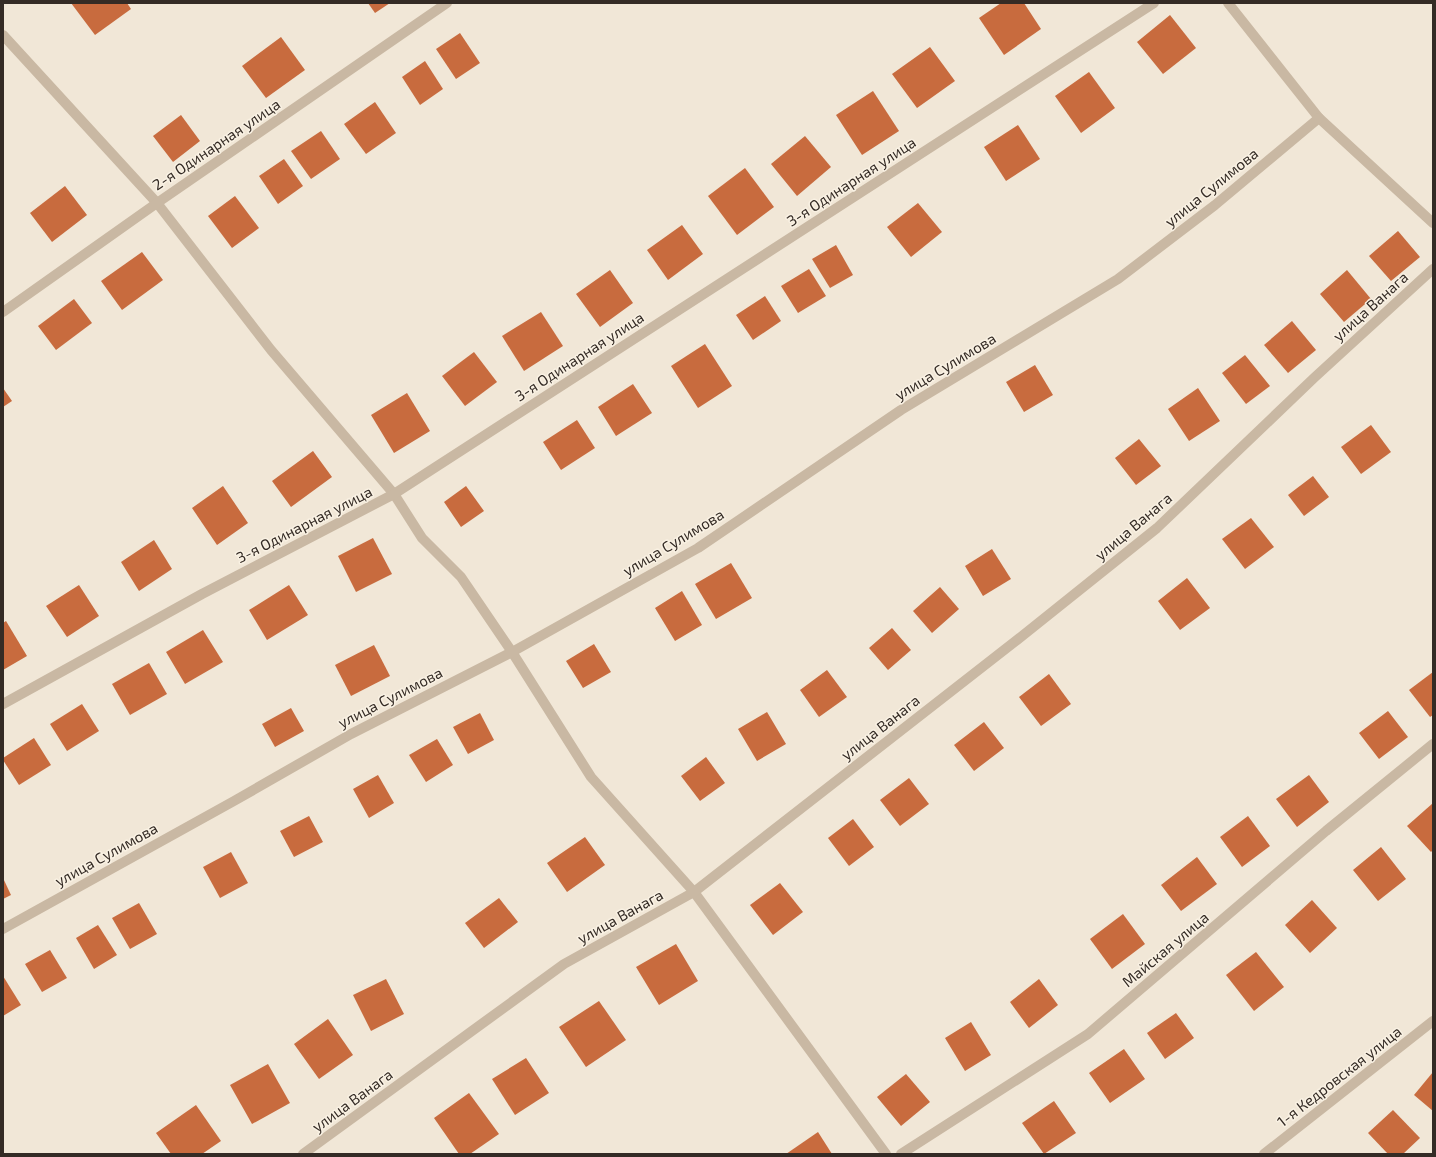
<svg xmlns="http://www.w3.org/2000/svg" width="1436" height="1157" viewBox="0 0 1436 1157" font-family="'Exo 2',sans-serif">
<rect width="100%" height="100%" fill="#f1e7d7"/>
<!-- building -->
<g fill="#c86b3e">
<path d="M71,3H127L131,9L95,35Z"/>
<path d="M368,3H390L375,13Z"/>
<path d="M1001,3H1024L1041,29L1004,55L979,18Z"/>
<path d="M1170,15L1196,48L1163,74L1137,42Z"/>
<path d="M460,33L480,63L456,79L436,49Z"/>
<path d="M281,37L305,70L266,98L242,66Z"/>
<path d="M930,47L955,81L917,108L892,74Z"/>
<path d="M425,61L443,89L420,105L402,77Z"/>
<path d="M1089,72L1115,108L1081,133L1055,96Z"/>
<path d="M873,91L899,131L862,155L836,115Z"/>
<path d="M375,102L396,133L366,154L344,124Z"/>
<path d="M181,115L200,141L173,162L153,136Z"/>
<path d="M1018,125L1040,159L1006,181L984,147Z"/>
<path d="M321,131L340,159L311,179L291,151Z"/>
<path d="M805,136L831,167L797,196L771,164Z"/>
<path d="M284,159L303,186L278,204L259,176Z"/>
<path d="M745,168L774,207L737,235L708,196Z"/>
<path d="M65,186L87,215L52,242L30,213Z"/>
<path d="M235,196L259,228L232,248L208,216Z"/>
<path d="M918,203L942,232L911,257L887,227Z"/>
<path d="M682,225L703,254L668,280L647,250Z"/>
<path d="M1398,231L1420,257L1391,281L1369,256Z"/>
<path d="M836,245L853,275L830,288L812,259Z"/>
<path d="M142,252L163,280L122,310L101,281Z"/>
<path d="M809,269L826,296L798,313L781,286Z"/>
<path d="M610,270L633,303L600,327L576,294Z"/>
<path d="M1347,270L1371,299L1344,322L1320,294Z"/>
<path d="M765,296L781,321L753,340L736,315Z"/>
<path d="M74,299L92,323L56,350L38,326Z"/>
<path d="M541,312L563,346L524,371L502,336Z"/>
<path d="M1292,321L1316,350L1288,373L1264,345Z"/>
<path d="M705,344L732,386L698,408L671,366Z"/>
<path d="M474,352L497,382L465,406L442,376Z"/>
<path d="M1245,355L1270,386L1246,404L1222,373Z"/>
<path d="M1035,365L1053,395L1024,412L1006,382Z"/>
<path d="M633,384L652,413L616,436L598,407Z"/>
<path d="M3,388L12,401L3,407Z"/>
<path d="M1198,388L1220,421L1189,441L1168,409Z"/>
<path d="M407,393L430,431L394,453L371,415Z"/>
<path d="M577,420L595,448L561,470L543,442Z"/>
<path d="M1371,425L1391,452L1361,474L1341,447Z"/>
<path d="M1139,439L1161,466L1136,485L1115,458Z"/>
<path d="M313,451L332,477L291,507L272,481Z"/>
<path d="M1313,476L1329,497L1304,516L1288,495Z"/>
<path d="M223,486L248,523L217,545L192,508Z"/>
<path d="M466,486L484,511L461,527L444,502Z"/>
<path d="M1251,518L1274,547L1245,569L1222,539Z"/>
<path d="M373,538L392,574L356,592L338,556Z"/>
<path d="M154,540L172,569L139,591L121,562Z"/>
<path d="M992,549L1011,579L983,596L965,566Z"/>
<path d="M731,563L752,598L716,619L695,584Z"/>
<path d="M1187,578L1210,608L1180,630L1158,601Z"/>
<path d="M79,585L99,616L67,637L46,606Z"/>
<path d="M289,585L308,615L267,640L249,610Z"/>
<path d="M940,587L959,609L932,633L913,611Z"/>
<path d="M682,591L702,625L675,641L655,608Z"/>
<path d="M6,621L27,656L3,670V623Z"/>
<path d="M892,628L911,650L888,670L869,648Z"/>
<path d="M203,630L223,662L185,684L166,652Z"/>
<path d="M594,644L611,672L583,688L566,661Z"/>
<path d="M374,645L390,676L351,696L335,665Z"/>
<path d="M149,663L167,694L130,715L112,684Z"/>
<path d="M827,670L847,697L819,717L800,690Z"/>
<path d="M1433,672V715L1430,717L1409,690Z"/>
<path d="M1049,674L1071,704L1041,726L1019,697Z"/>
<path d="M82,704L99,731L67,751L50,724Z"/>
<path d="M291,708L304,731L275,747L262,724Z"/>
<path d="M1388,711L1408,737L1379,759L1359,733Z"/>
<path d="M767,712L786,744L757,761L738,729Z"/>
<path d="M480,713L494,740L468,754L453,727Z"/>
<path d="M984,722L1004,748L974,771L954,745Z"/>
<path d="M34,738L51,765L19,785L3,760V758Z"/>
<path d="M437,739L453,765L426,782L409,755Z"/>
<path d="M706,757L725,783L700,801L681,776Z"/>
<path d="M378,775L394,803L369,818L353,789Z"/>
<path d="M1309,775L1329,802L1297,827L1276,799Z"/>
<path d="M909,778L929,804L900,826L880,800Z"/>
<path d="M1433,803V850L1431,852L1407,826Z"/>
<path d="M309,816L323,842L294,857L280,831Z"/>
<path d="M1248,816L1270,846L1242,867L1220,837Z"/>
<path d="M853,819L874,847L849,866L828,838Z"/>
<path d="M585,837L605,865L567,892L547,863Z"/>
<path d="M1381,847L1406,879L1378,901L1353,870Z"/>
<path d="M231,852L248,883L220,898L203,867Z"/>
<path d="M1197,857L1217,884L1181,911L1161,885Z"/>
<path d="M3,878L11,895L3,899Z"/>
<path d="M780,883L803,912L773,935L750,905Z"/>
<path d="M499,898L518,922L484,948L465,923Z"/>
<path d="M1312,900L1337,928L1310,953L1285,925Z"/>
<path d="M139,903L157,934L130,949L112,918Z"/>
<path d="M1123,914L1145,944L1112,969L1090,939Z"/>
<path d="M98,925L117,955L94,969L76,938Z"/>
<path d="M676,944L698,981L659,1005L636,967Z"/>
<path d="M50,950L67,978L42,992L25,964Z"/>
<path d="M1256,952L1284,987L1254,1011L1226,975Z"/>
<path d="M3,976L21,1005L3,1016Z"/>
<path d="M386,979L404,1014L371,1031L353,995Z"/>
<path d="M1039,979L1058,1005L1029,1028L1010,1002Z"/>
<path d="M599,1001L626,1040L586,1067L559,1027Z"/>
<path d="M1176,1013L1194,1038L1165,1059L1147,1033Z"/>
<path d="M328,1019L353,1055L319,1079L294,1044Z"/>
<path d="M971,1022L991,1055L965,1071L945,1038Z"/>
<path d="M1124,1049L1145,1079L1110,1103L1089,1073Z"/>
<path d="M526,1058L549,1093L515,1115L492,1079Z"/>
<path d="M268,1064L290,1103L252,1124L230,1085Z"/>
<path d="M1433,1072V1111L1414,1095Z"/>
<path d="M906,1074L930,1102L901,1126L877,1097Z"/>
<path d="M469,1093L499,1134L470,1154H459L434,1118Z"/>
<path d="M1054,1101L1076,1133L1044,1154L1022,1123Z"/>
<path d="M196,1105L221,1141L202,1154H171L156,1133Z"/>
<path d="M1393,1110L1420,1138L1403,1154H1388L1368,1133Z"/>
<path d="M818,1132L832,1154H786Z"/>
</g>
<g fill="none" stroke-linecap="round" stroke-linejoin="round">
<!-- street -->
<g stroke="#c9b8a3" stroke-width="10">
<path d="M1228,3L1319,118L1433,223"/>
<path d="M3,35L157,203L271,350L394,494L422,538L461,577L512,652L591,777L694,892L886,1154"/>
<path d="M3,312L157,203L447,3"/>
<path d="M3,704L202,594L394,494L1154,3"/>
<path d="M3,929L234,801L351,734L512,652L698,548L901,410L1118,279L1215,205L1319,118"/>
<path d="M303,1154L564,964L694,892L1017,640L1157,528L1315,377L1433,269"/>
<path d="M901,1154L1088,1034L1326,831L1433,744"/>
<path d="M1264,1154L1433,1021"/>
</g>
</g>
<g text-anchor="middle" dominant-baseline="central" stroke-width="3" stroke-linejoin="round" paint-order="stroke">
<!-- street labels -->
<g font-size="15" fill="#342b25" stroke="#f9f1e3">
<text transform="translate(216 144) rotate(-34)">2-я Одинарная улица</text>
<text transform="translate(851 181) rotate(-33)">3-я Одинарная улица</text>
<text transform="translate(1211 187) rotate(-39)">улица Сулимова</text>
<text transform="translate(1370 306) rotate(-42)">улица Ванага</text>
<text transform="translate(579 356) rotate(-33)">3-я Одинарная улица</text>
<text transform="translate(945 366) rotate(-31)">улица Сулимова</text>
<text transform="translate(304 524) rotate(-27)">3-я Одинарная улица</text>
<text transform="translate(1133 526) rotate(-40)">улица Ванага</text>
<text transform="translate(673 542) rotate(-31)">улица Сулимова</text>
<text transform="translate(390 697) rotate(-27)">улица Сулимова</text>
<text transform="translate(880 727) rotate(-38)">улица Ванага</text>
<text transform="translate(106 854) rotate(-29)">улица Сулимова</text>
<text transform="translate(620 916) rotate(-29)">улица Ванага</text>
<text transform="translate(1165 949) rotate(-40)">Майская улица</text>
<text transform="translate(1339 1076) rotate(-38)">1-я Кедровская улица</text>
<text transform="translate(352 1100) rotate(-36)">улица Ванага</text>
</g>
</g>
<!-- border -->
<rect width="1436" height="1157" fill="none" stroke="#342b25" stroke-width="8"/>
</svg>
